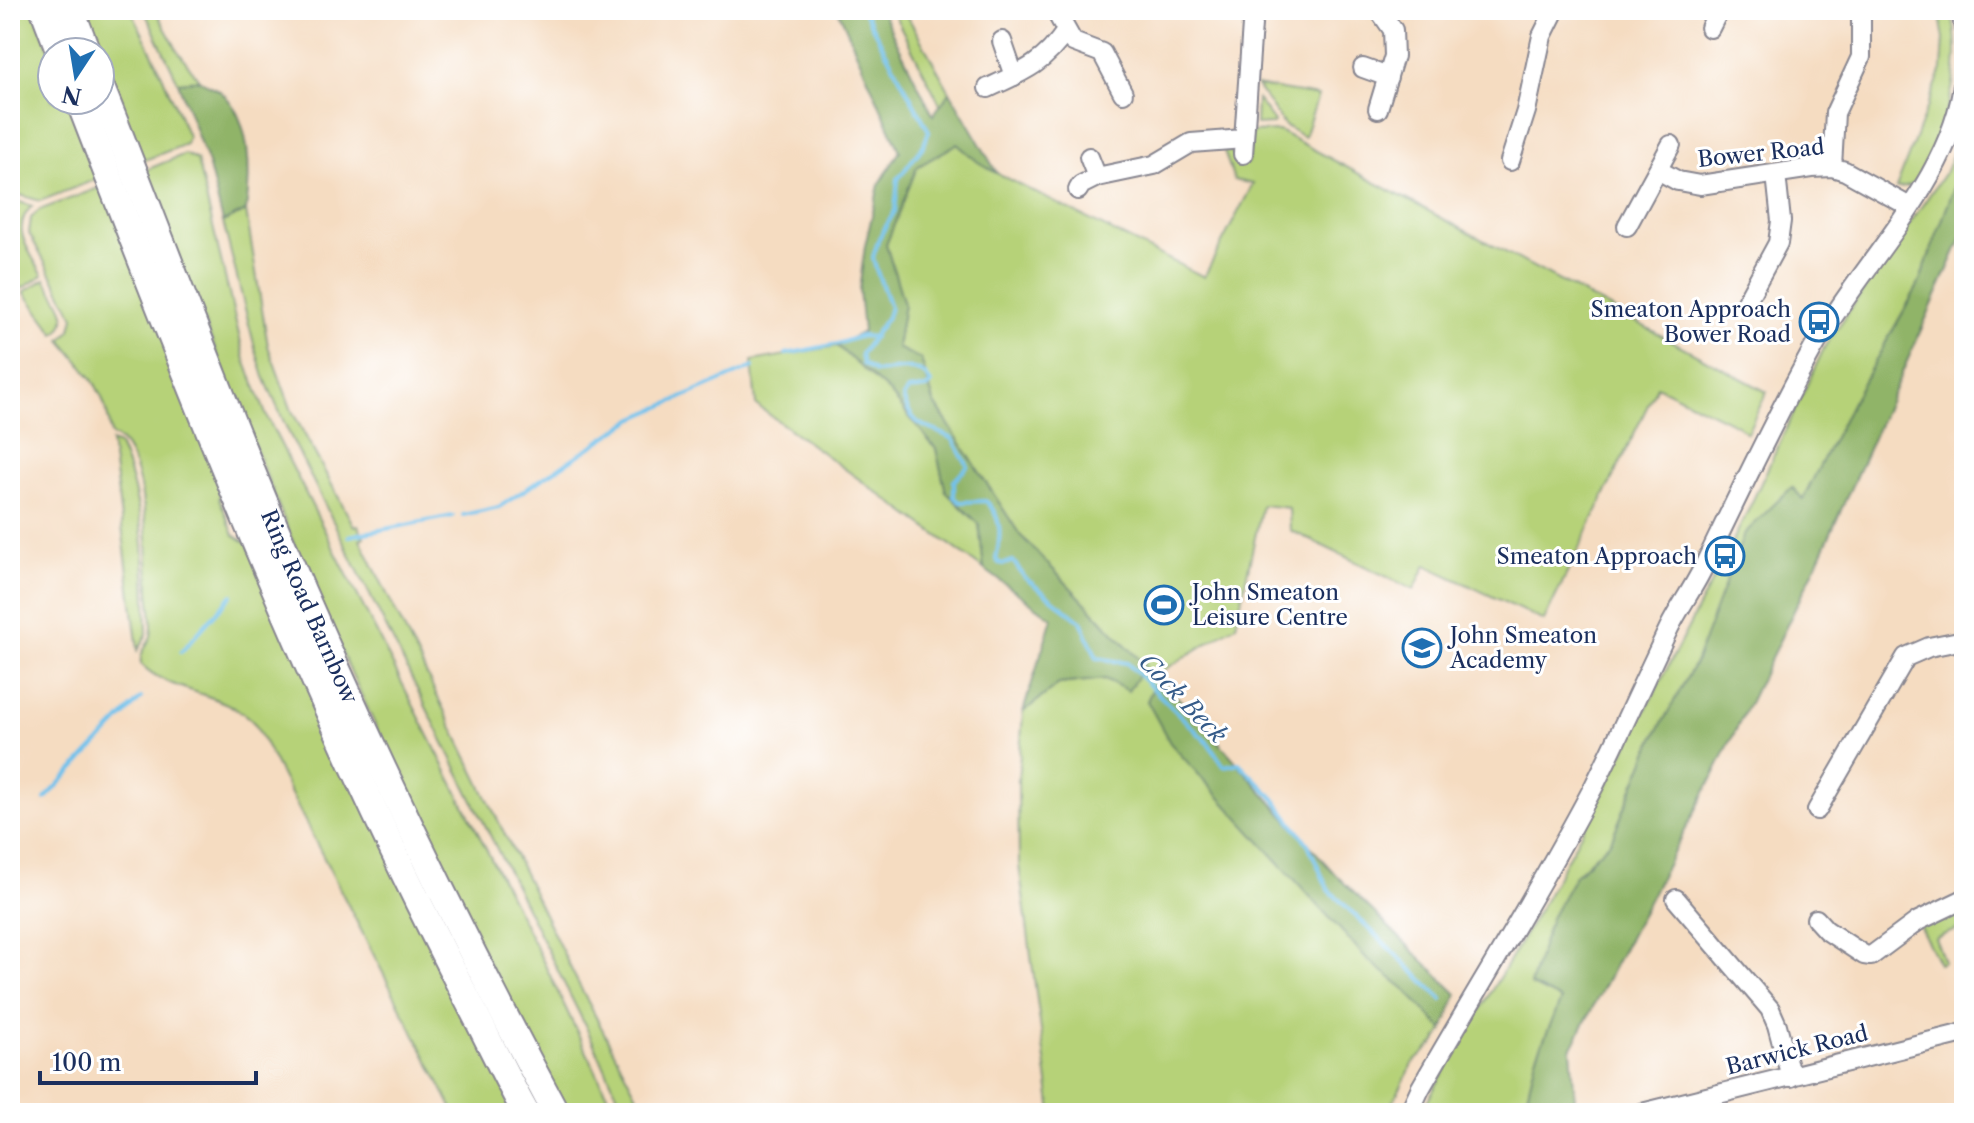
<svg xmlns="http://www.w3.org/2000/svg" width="1974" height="1123" viewBox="0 0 1974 1123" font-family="'Libre Caslon Text',serif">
<rect width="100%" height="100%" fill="#fff"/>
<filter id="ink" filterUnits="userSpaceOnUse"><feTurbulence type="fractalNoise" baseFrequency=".0125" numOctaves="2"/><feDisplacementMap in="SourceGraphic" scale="16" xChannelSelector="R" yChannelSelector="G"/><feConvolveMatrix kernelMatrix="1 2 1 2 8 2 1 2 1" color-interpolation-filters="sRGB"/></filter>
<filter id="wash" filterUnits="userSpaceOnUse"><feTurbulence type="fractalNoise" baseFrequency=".006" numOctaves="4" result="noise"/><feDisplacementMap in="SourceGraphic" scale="32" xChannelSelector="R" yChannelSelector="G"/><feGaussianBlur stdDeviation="1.8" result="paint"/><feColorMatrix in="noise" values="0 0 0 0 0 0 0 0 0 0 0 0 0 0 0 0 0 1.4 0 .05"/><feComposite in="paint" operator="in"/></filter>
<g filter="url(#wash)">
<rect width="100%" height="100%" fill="#f5dcc1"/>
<!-- green -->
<g fill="#b6d278" stroke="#68806b" stroke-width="2">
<path d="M10,10H34L52,56V100H69L100,178L40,201L10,192Z"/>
<path d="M81,10H131L157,63L188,136L186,144L140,162L100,58V52H98Z"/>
<path d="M144,10H155L178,51L199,80L178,82Z"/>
<path d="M892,10H904L950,92L941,106Z"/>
<path d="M1939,10H1951C1964,61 1950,116 1926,162C1919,176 1915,189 1896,188L1942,69L1944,39Z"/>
<path d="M1257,86L1318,96L1304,137L1284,125Z"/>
<path d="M1257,99L1274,122L1273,124L1256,125Z"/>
<path d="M1964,125V161L1918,286L1852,402L1803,500L1792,488L1654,738L1611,841L1575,875L1562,1000L1536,1058L1523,1113H1420L1547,896L1609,781L1745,517L1825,346L1946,171Z"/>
<path d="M1279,131L1767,392L1747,433L1737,425L1657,386L1544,621L1426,565L1414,590L1290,530L1289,508L1262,505L1236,625L1164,670L1154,673L1158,677L1147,701L1449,1010L1443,1030L1435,1043L1414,1062L1387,1113H1052L1019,865L1018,781L1023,712L1059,684L1105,679L1145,665L1020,535L934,402L921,360L897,348L904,304L886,245L917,167L957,144L992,171L1204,277L1253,184L1234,180L1223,148L1232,152L1238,163H1248L1252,132Z"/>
<path d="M185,154L197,160L245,360L267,417L543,961L616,1113H565L443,873L308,579L143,171Z"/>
<path d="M104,186L222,484L219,498L234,535L247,543L517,1113H455L255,724C224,690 171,695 141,664C139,651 148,647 151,636C154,624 150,605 149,592C148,558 148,448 111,435C107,392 88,372 61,340L71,330L74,317L29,233L31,218L39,210Z"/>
<path d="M10,199L32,206C9,228 30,253 43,275L21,289L10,274Z"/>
<path d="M246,211L268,346L292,411L354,526L358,525L364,537L360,539L574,975L646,1113H626L586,1027L287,429L264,377L254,344L223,222Z"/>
<path d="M45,279C55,297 77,318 55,334L24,292Z"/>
<path d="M837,346L890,393L936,449L946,492L979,524L984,569L756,405L752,361Z"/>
<path d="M111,442L119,445C146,506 145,570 147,635L138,650Z"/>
<path d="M1964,902V927L1935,938L1944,962L1939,964L1919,925Z"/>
</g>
<!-- forest -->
<g fill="#90b468" stroke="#567263" stroke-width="2">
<path d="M838,10H881L933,115L950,92L997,173L978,162L957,144L917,167L886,245L904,304L897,348L921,359L934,402L1020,535L1145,665L1128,691L1105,679L1059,684L1023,712L1052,618L984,569L979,524L946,492L936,449L890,393L837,346L863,332L859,290L865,246L879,185L900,151Z"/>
<path d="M199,80C206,84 215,87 221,92C252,118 251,175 246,211L223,222L209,167L178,82Z"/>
<path d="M1964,161V233L1821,555L1713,777L1571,1049L1576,1113H1523L1536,1058L1561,1000L1530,985L1551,918L1575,875L1611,841L1654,738L1695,663L1744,534L1792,487L1803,499L1852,402L1918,286Z"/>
<path d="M1158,677L1201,722L1335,874L1457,994L1443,1030L1405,989L1368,960L1170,743L1147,701Z"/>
</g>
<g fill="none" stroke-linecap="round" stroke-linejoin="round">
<!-- stream -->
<g stroke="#70c1ec" stroke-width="4">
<path d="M863,10L929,131L924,145L898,179L895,211L879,238L873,257L875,266L890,307L887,317L861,354L863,364L875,372C896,371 921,360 931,384L926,388L908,390L903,397C913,430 928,425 953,439L968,466L954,481V497L960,502L986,501C1003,518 1001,537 996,559L999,563L1004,564L1013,561L1025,578L1081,621L1097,658L1127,663L1209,744L1224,766L1239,763L1272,796L1308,844L1328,889L1442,999"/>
<path d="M786,354L837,344L861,336L874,337"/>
<path d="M463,515L499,507L635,418L753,367"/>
<path d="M349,536L453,516"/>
<path d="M181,652L232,595"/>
<path d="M45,799L141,698"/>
<path d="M1543,1106L1548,1113"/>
</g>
</g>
</g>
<g filter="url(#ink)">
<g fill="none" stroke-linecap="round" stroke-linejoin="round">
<!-- minor casing -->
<g stroke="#888690" stroke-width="22">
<g id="minor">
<path d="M1055,10L1073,42L1102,53L1123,93"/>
<path d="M1961,10L1964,28"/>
<path d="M1710,28L1719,10"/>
<path d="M1002,41L1014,76"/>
<path d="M1363,68L1388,77"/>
<path d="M988,88C1023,72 1044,64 1066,31"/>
<path d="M1378,109L1394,56L1393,30L1379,10"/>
<path d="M1243,154L1253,10"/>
<path d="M1510,161L1526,111L1542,36L1555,10"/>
<path d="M1832,167L1835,113L1861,57V11"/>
<path d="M1658,170L1678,181L1700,185L1812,168L1832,167L1845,171L1910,207"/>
<path d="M1097,177L1154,165L1191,143L1244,139"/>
<path d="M1078,190L1081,185L1097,177L1089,157"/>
<path d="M1627,226L1671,145"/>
<path d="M1746,302L1778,243L1781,221L1776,174"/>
<path d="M1817,810L1906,657L1929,647L1964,640"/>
<path d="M1676,899L1770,1009L1777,1025L1791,1077"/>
<path d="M1816,919L1826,930L1864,955L1871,956L1918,921L1964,899"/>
<path d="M1409,1113L1420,1089C1478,988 1540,889 1594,786C1620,734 1644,680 1669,628C1679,608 1692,590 1702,570C1738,496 1773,421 1813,349C1862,262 1953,179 1964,78"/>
<path d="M1642,1113L1964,1033"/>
</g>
</g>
<!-- highway casing -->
<g stroke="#888690" stroke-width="30">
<g id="highway">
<path d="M44,10L60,52"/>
<path d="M71,10L87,52"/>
<path id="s1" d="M100,85C159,233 214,383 276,530C360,728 454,923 556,1113"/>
<path d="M79,100C195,401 314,702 462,989C484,1030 503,1072 526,1113"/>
</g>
</g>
<!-- minor -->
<use href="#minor" stroke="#fff" stroke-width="18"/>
<!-- highway -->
<use href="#highway" stroke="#fff" stroke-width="26"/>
</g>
</g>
<!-- icons -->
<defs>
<g id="bus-ring" transform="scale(2)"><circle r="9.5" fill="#fff" stroke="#1f6fb2" stroke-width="1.5"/><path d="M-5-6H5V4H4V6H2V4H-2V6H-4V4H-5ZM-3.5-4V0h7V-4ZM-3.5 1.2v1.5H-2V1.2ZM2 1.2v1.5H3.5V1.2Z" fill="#1f6fb2"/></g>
<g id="stadium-ring" transform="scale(2)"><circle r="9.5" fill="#fff" stroke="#1f6fb2" stroke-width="1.5"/><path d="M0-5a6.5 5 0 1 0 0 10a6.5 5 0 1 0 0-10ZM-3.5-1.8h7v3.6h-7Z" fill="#1f6fb2"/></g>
<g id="school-ring" transform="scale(2)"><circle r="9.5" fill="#fff" stroke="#1f6fb2" stroke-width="1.5"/><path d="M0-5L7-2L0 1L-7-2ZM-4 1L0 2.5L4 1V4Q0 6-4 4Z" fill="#1f6fb2"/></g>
</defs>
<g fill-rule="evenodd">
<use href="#bus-ring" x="1819" y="322"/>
<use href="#bus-ring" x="1725" y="556"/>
<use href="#stadium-ring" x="1164" y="605"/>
<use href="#school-ring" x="1422" y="648"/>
</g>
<g text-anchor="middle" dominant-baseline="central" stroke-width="6" stroke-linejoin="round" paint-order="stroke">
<!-- street labels -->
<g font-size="22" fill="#1b2f5e" stroke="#fff">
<text transform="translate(1761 153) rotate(-6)">Bower Road</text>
<text stroke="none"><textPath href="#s1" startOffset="562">Ring Road Barnbow</textPath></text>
<text transform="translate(1797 1050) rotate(-14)">Barwick Road</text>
</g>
<!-- poi labels -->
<g font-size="22" fill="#1b2f5e" stroke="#fff" text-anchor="end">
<text x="1791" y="309">Smeaton Approach<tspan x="1791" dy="25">Bower Road</tspan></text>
<text x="1697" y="556">Smeaton Approach</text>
<text x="1192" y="592" text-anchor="start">John Smeaton<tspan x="1192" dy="25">Leisure Centre</tspan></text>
<text x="1450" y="635" text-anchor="start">John Smeaton<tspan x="1450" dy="25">Academy</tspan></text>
</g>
<!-- water labels -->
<g font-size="24" font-style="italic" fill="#355b89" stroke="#fff">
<text transform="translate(1183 698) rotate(46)">Cock Beck</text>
</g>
</g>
<!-- margin -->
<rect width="1974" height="1123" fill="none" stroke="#fff" stroke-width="40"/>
<!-- north arrow -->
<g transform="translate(76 76) rotate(192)"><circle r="38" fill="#ffffff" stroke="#a4acbf" stroke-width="2"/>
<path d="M0-6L14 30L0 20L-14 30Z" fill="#1f6fb2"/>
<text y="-12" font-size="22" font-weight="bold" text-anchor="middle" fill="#1b2f5e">N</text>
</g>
<!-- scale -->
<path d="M40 1071v12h216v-12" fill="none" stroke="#1b2f5e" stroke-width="4"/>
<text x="52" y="1071" font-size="24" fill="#1b2f5e" stroke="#ffffff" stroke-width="6" paint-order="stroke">100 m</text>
</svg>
